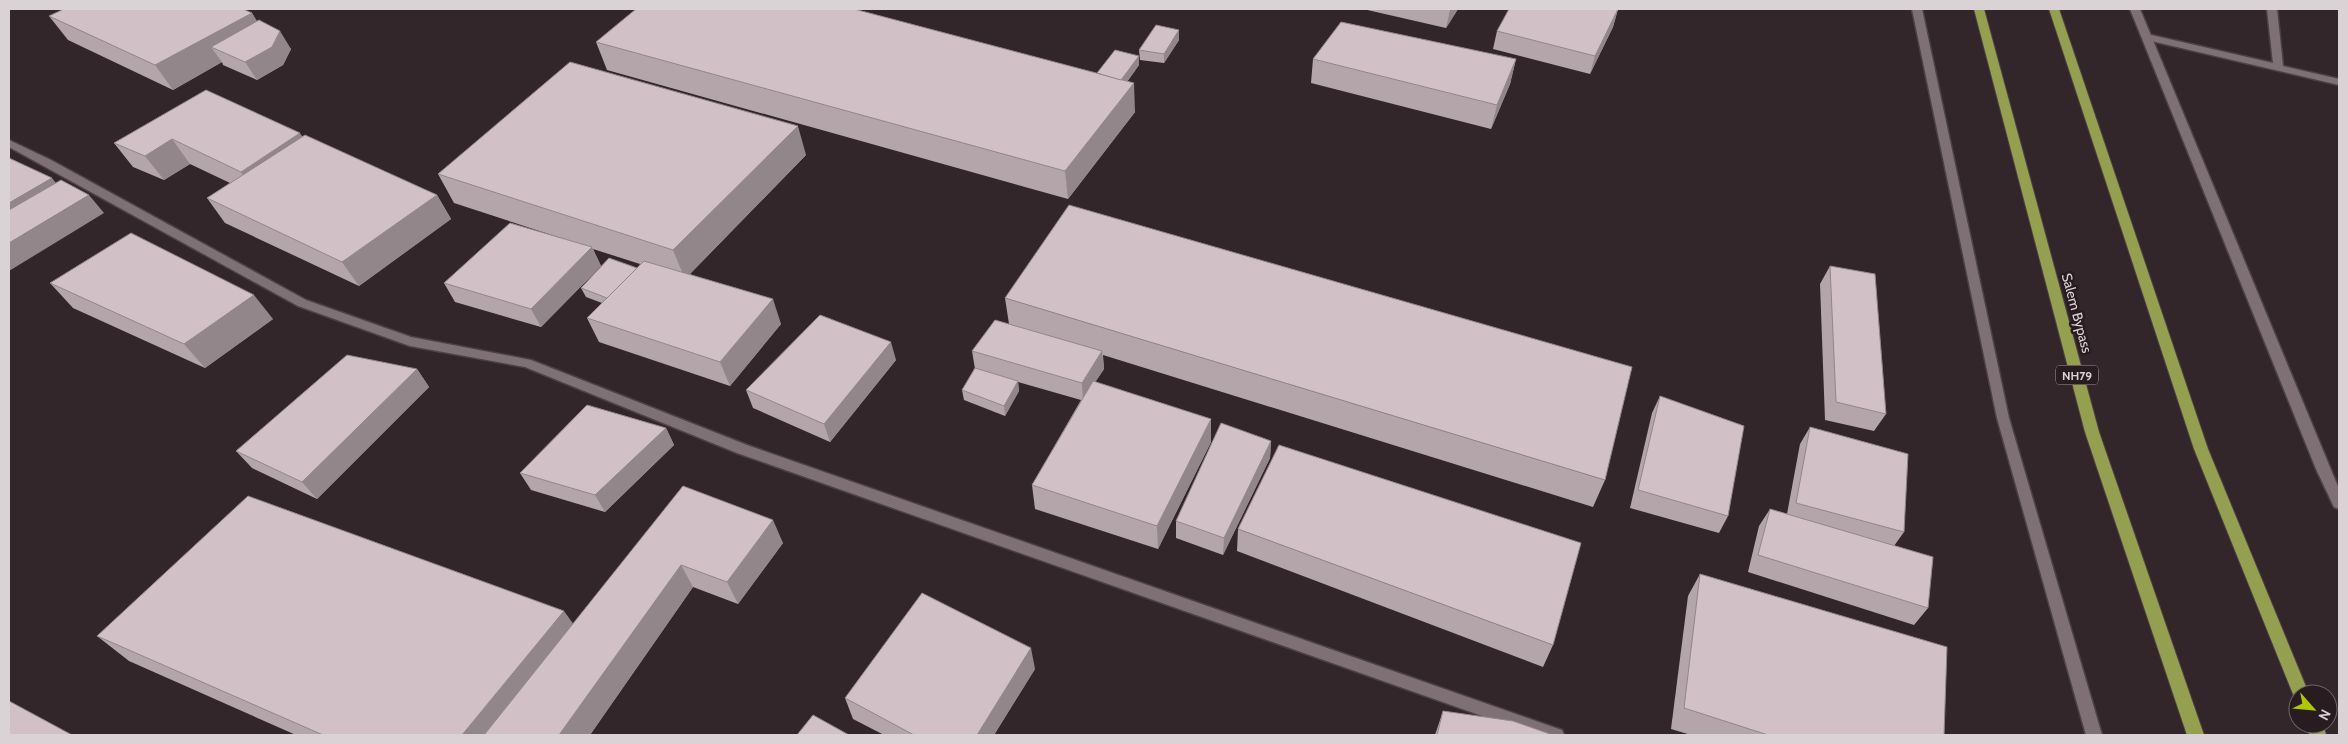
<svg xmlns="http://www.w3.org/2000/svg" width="2348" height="744" viewBox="0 0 2348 744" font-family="Cabin,sans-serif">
<rect width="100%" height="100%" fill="#32262a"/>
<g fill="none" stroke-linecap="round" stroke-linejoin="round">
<!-- minor casing -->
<g stroke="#4c4245" stroke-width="3">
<g id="minor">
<path d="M2267,9H2277L2283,66L2339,79V85L2147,40L2142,37L2147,34L2273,63Z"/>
<path d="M9,140L51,160L306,300L411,337L531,360L747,445L1556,728L1562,730L1564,735H1536L737,453L525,367L410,346L298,306L9,147Z"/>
</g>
</g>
<!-- tertiary casing -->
<g stroke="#4c4245" stroke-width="3">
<g id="tertiary">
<path d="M1912,9H1922L2009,418L2102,735H2086L1997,418Z"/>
<path d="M2130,9H2140L2339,489V509L2334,507L2316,469Z"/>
</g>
</g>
<!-- trunk casing -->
<g stroke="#4c4245" stroke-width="2">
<g id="trunk">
<path d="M1974,9H1984L2099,432L2204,735H2187L2085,432Z"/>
<path d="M2049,9H2059L2208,449L2309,694H2298V701L2293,694L2194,449Z"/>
<path d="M2305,724H2323L2326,735H2310Z"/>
</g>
</g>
<!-- minor -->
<use href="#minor" fill="#7f7075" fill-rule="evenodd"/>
<!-- tertiary -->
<use href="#tertiary" fill="#7f7075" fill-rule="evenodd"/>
<!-- trunk -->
<use href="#trunk" fill="#949f50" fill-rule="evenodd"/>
</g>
<!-- wall -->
<g fill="#b4a5aa">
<path d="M1363,9H1458L1446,28Z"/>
<path d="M1618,9L1613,27L1590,74L1493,49L1497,31Z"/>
<path d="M252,13L257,22L291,49L283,65L257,80L223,65L222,62L173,90L68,40L49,16Z"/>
<path d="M1179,40L1164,63L1140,60L1139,50Z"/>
<path d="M596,42L1097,73L1139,65L1127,82L1135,112L1068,199L607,70Z"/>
<path d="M1313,59H1516L1510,84L1491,129L1311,83Z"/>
<path d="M206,90L302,136L437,195L451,219L359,286L225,223L207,198L230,183L190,164L164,180L133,167L114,143Z"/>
<path d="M806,155L690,274L781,324L730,386L599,342L587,318L602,303L586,297L581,288L637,268L640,264L593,249L601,266L541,327L455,302L444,283L561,238L454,203L438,174Z"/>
<path d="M1830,266L1886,414L1874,431L1825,420L1820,284Z"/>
<path d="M50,283L273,319L205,368L73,308Z"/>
<path d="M1005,298L1605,480L1593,507L1103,355L1104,369L1095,382L1211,419V442L1158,549L1035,509L1032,485L1081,400L1018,382L1019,391L1005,416L964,400L962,390L975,369L972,351L1009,324Z"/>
<path d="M896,360L830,442L753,408L746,390Z"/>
<path d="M417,369L429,387L317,499L252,468L236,451Z"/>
<path d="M1660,396L1728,516L1719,533L1630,508L1652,413Z"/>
<path d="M1810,427L1904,532L1894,546L1928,608L1914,625L1748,572L1759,526L1770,509L1787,514L1800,444Z"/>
<path d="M666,428L674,445L605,512L531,490L520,473Z"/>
<path d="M1271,441L1270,458L1223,555L1176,538V521Z"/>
<path d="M683,486L783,543L738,604L693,587L590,735H296L129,661L97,636L573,624Z"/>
<path d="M1238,529L1553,645L1543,667L1237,551Z"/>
<path d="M1700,574L1944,735H1691L1671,729L1688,596Z"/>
<path d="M1035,669L994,735H884L853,719L845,698Z"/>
<path d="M1443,711L1553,735H1435Z"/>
</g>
<!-- shaded-wall -->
<g fill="#92868b">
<path d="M1451,9H1458L1446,28L1450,10Z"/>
<path d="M1618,9L1613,27L1590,74L1595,56Z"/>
<path d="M252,13L267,37L211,47L222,62L173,90L155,65Z"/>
<path d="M1179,30V40L1164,63V54Z"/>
<path d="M280,31L291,49L283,65L257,80L245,62Z"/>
<path d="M1139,56V65L1121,90V80Z"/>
<path d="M1516,59L1510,84L1491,129L1497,105Z"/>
<path d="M1134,83L1135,112L1068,199L1065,171Z"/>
<path d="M798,126L806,155L685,279L673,250Z"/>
<path d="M300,133L316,158L258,197L241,172Z"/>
<path d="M172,139L190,164L164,180L145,156Z"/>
<path d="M52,178L67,197L9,226V203Z"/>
<path d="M89,195L104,213L9,271V243Z"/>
<path d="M437,195L451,219L359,286L342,262Z"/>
<path d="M592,247L601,266L541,327L531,309Z"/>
<path d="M254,295L273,319L205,368L184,344Z"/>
<path d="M773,299L781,324L730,386L720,362Z"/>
<path d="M891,342L896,360L830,442L824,424Z"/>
<path d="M1102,351L1104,369L1083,401L1082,383Z"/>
<path d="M417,369L429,387L317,499L302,482Z"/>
<path d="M1018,381L1019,391L1005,416L1004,406Z"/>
<path d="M1211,419V442L1158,549L1157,526Z"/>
<path d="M666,428L674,445L605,512L595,495Z"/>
<path d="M1271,441L1270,458L1223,555L1224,538Z"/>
<path d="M773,520L783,543L738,604L727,582Z"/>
<path d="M681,565L693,587L590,735H559Z"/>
<path d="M564,611L582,636L503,735H462Z"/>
<path d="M1031,648L1035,669L994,735H977Z"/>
</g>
<!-- building -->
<g fill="#d1c0c6" stroke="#92868b">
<path d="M64,9H243L252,13L155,65L49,16Z"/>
<path d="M636,9H854L1134,83L1065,171L596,42Z"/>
<path d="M1509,9H1618L1595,56L1497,31Z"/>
<path d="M259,20L280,31L272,47L245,62L211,47Z"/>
<path d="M1341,22L1516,59L1497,105L1313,59Z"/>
<path d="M1156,25L1179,30L1164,54L1139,50Z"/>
<path d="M1115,50L1139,56L1121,80L1097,73Z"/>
<path d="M570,62L798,126L673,250L438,174Z"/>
<path d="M206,90L300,133L241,172L172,139L145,156L114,143Z"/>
<path d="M305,135L437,195L342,262L207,198Z"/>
<path d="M9,158L52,178L9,203Z"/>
<path d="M61,180L89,195L9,243V210Z"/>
<path d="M1069,205L1632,367L1605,480L1005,298Z"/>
<path d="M510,223L592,247L531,309L444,283Z"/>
<path d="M131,233L254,295L184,344L50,283Z"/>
<path d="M609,258L637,268L607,298L581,288Z"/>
<path d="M644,261L773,299L720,362L587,318Z"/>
<path d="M1830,266L1875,274L1886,414L1836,402Z"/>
<path d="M820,315L891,342L824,424L746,390Z"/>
<path d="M995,320L1102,351L1082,383L972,351Z"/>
<path d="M347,355L417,369L302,482L236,451Z"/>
<path d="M975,368L1018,381L1004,406L962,390Z"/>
<path d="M1093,381L1211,419L1157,526L1032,485Z"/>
<path d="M1660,396L1744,426L1728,516L1638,490Z"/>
<path d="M587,405L666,428L595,495L520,473Z"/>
<path d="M1221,423L1271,441L1224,538L1176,521Z"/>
<path d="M1810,427L1908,454L1904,532L1796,503Z"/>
<path d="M1279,445L1581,543L1553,645L1238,529Z"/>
<path d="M683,486L773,520L727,582L681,565L559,735H484Z"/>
<path d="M248,496L564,611L462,735H323L97,636Z"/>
<path d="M1770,509L1933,557L1928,608L1758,555Z"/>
<path d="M1700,574L1947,647L1944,735H1768L1684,708Z"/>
<path d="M922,593L1031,648L977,735H914L845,698Z"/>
<path d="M9,701L72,735H9Z"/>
<path d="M1443,711L1513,721L1553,735H1437Z"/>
<path d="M813,715L849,735H797Z"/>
</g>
<g text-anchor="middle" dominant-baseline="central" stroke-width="5" stroke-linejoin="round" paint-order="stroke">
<!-- shield labels -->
<rect fill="#281c21" stroke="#a59b9e" stroke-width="1" x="2056" y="365.5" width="42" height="19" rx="4"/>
<g font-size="12" font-weight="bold" fill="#dad2d4">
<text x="2077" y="375">NH79</text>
</g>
<!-- street labels -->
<g font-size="14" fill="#dad2d4" stroke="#281c21">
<text transform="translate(2077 313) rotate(75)">Salem Bypass</text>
</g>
</g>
<!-- border -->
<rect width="2348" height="744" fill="none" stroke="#dad2d4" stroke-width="20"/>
<!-- north arrow -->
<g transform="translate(2313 709) rotate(117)"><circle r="24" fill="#281c21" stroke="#6f6569"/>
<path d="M0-4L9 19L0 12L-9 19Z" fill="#aec60b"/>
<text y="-8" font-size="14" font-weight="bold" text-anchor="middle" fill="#dad2d4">N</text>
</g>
</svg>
